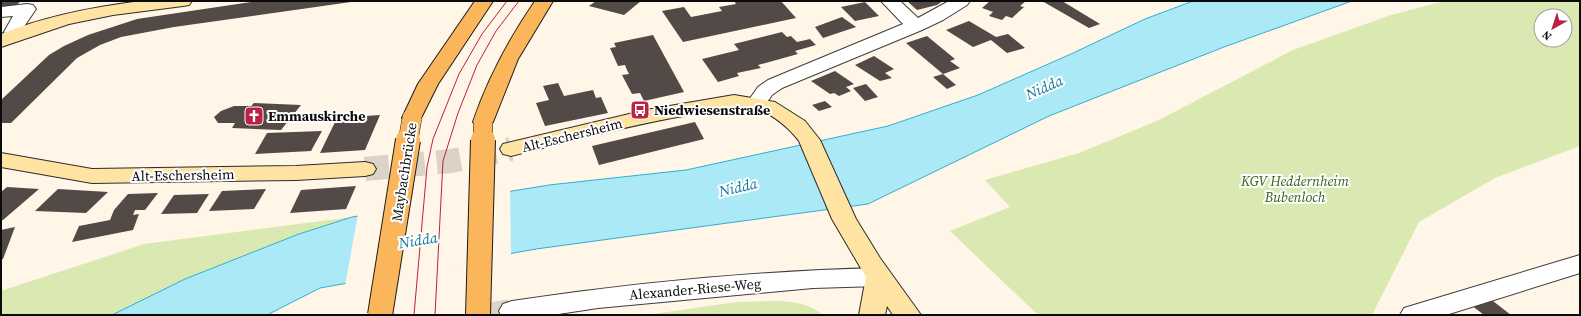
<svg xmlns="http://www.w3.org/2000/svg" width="1581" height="316" viewBox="0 0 1581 316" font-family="'Source Serif 4',serif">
<rect width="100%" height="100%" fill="#fff6e7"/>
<!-- green -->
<g fill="#d9e9b1" fill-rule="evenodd">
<path d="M1445,1H1580V146L1495,178L1419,222L1372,315H1038L950,231L1010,207L985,180L1079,153L1159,120L1293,50L1391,15ZM1541,16H1565V40H1541Z"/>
<path d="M352,217L299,234L185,279L112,315H1V291L144,244Z"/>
<path d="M773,301C792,301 808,303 823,315H647L736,302Z"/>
</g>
<!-- water -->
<path fill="#abe9f7" stroke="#31aecf" d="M1193,1H1352L1224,47L1049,116L868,204L536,249L320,288L267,315H112L185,279L299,234L352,217L549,185L686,170L888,126L978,95L1071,54L1145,19Z"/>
<!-- pier -->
<path fill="#fff6e7" d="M510,189L511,256L345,286L358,214Z"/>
<!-- building -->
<g fill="#534946">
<path d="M1,1H21L13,8L1,9Z"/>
<path d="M257,1L351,2L174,27L121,37L100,45L77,58L11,123H1V100L49,55L64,46L88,35L137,19Z"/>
<path d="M596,1H641L624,15L589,6Z"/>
<path d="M734,1H781L796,18L683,42L662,11L684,7L691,17L722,11L719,7L736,4Z"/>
<path d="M907,1H943L937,5L917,10Z"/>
<path d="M990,1H1026L1020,6L1024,7L1012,18L1006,16L1002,20L989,16L993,12L982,8Z"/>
<path d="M1042,1H1062L1100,24L1089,28Z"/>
<path d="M865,2L879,16L855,21L841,7Z"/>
<path d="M842,17L856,27L823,38L815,27Z"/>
<path d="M969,21L996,37L1008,34L1025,48L1007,53L991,40L973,47L946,30Z"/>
<path d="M782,32L787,37L791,36L797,42L810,39L816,45L795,51L798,54L758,65L761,68L737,73L739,76L718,82L702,59L739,50L734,44Z"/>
<path d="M653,35L684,92L644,101L640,93L632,94L622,75L629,74L627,70L625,65L618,66L610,48L616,47L614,43Z"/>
<path d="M927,36L955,59L950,61L960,68L943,74L906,43Z"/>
<path d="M874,56L894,69L885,73L892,78L880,81L855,65Z"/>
<path d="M835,71L854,84L846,87L851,91L839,96L834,93L830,94L811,81Z"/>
<path d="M943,74L956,85L947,89L933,77Z"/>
<path d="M558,83L564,96L593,90L596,98L601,97L608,113L545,126L536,103L549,100L543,86Z"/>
<path d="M866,84L878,97L865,101L853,88Z"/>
<path d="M825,101L832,107L819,111L812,105Z"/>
<path d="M254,103L301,105L281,130L232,128L235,123H218L214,117L221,111L234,106H251Z"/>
<path d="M380,115L365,150L320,153L337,118Z"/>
<path d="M695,122L704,139L599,165L592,146Z"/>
<path d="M322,131L311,151L255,154L267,133Z"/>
<path d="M356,186L346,209L290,213L301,190Z"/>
<path d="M7,187L39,189L3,220H1V192Z"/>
<path d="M58,189L108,192L86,213L35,211Z"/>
<path d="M266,189L254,209L209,211L222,191Z"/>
<path d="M158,193L145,210H135L133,215L139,214L133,230L72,242L79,226L110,220L114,210L128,194Z"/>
<path d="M209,194L197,213L161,214L174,195Z"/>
<path d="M15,227L3,259L1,260V230Z"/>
<path d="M1489,298L1511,315H1484L1471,305Z"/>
</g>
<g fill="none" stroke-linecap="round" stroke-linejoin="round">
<!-- street-tunnel -->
<path stroke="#dad3c6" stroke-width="24" stroke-dasharray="24 12" stroke-linecap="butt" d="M486,315L512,311"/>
<!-- secondary-tunnel -->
<path stroke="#dad3c6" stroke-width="24" stroke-dasharray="24 12" stroke-linecap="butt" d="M365,169L451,161L511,149"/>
<!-- street casing -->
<g stroke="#3d3d3d" stroke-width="2">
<g id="street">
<path d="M881,1H900L918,18L949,1H970L967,5L943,20L922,30L782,88L772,95L763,108L756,110L749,108L746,104L758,87L768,80L903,24Z"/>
<path d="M27,4L33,5L36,9L23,28L25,34L22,38C14,40 9,39 4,32L13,16L1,17V7Z"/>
<path d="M1580,255V273L1446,315H1400L1404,308Z"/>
<path d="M879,268L888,270L892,277L888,284L879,286L813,288L598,308L552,315H501L499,311L503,304L512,301C633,283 756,271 879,268Z"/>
</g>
</g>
<!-- secondary casing -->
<g stroke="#2c2c2c" stroke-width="2">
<g id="secondary">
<path d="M141,1H192L189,5L183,6L113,15L69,24L1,47V34C46,16 93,7 141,1Z"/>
<path d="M734,95L775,102L805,121L820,140L856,219L880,258L921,315H893L887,306L885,315H859L866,277L832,219L799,141C791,130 774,115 761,111C735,104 709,111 683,116C625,126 568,142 511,156L503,154L500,149L503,144L646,110Z"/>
<path d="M1,153L92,169L296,166L365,162L373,164L376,169L373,174L365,176L296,180L92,183L1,167Z"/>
</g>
</g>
<!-- primary casing -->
<g stroke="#1b1b1b" stroke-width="2">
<g id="primary">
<path d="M475,1H493L438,84L419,122L412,124L405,122L402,118L418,84Z"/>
<path d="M535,1H553L518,59L493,122L490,126L483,128L476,126L473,122C488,78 509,39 535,1Z"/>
</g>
</g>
<!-- street -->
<use href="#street" fill="#fff" fill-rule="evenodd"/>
<!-- secondary -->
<use href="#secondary" fill="#ffe3a2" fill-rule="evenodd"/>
<!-- primary -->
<use href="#primary" fill="#fbb65b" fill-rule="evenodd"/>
<!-- tram -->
<g stroke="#bb2145" stroke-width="1">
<path d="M414,315L427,167L433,139L459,74L482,34L507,1"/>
<path d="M435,315L443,161L458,113L477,65L496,31L519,1"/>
</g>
<!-- primary-bridge-far1 casing -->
<g stroke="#1b1b1b" stroke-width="20" stroke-linecap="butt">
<g id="primary-bridge-far1">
<path d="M408,141L412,118"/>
<path d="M483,141V122"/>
</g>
</g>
<!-- primary-bridge casing -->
<g stroke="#1b1b1b" stroke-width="26" stroke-linecap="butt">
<g id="primary-bridge">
<path d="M380,315L408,140"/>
<path d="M478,315L483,140"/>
</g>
</g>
<!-- primary-bridge-far1 -->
<use href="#primary-bridge-far1" stroke="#fbb65b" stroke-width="19"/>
<!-- primary-bridge -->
<use href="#primary-bridge" stroke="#fbb65b" stroke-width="24"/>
</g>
<!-- icons -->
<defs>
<g id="bus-square" transform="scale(1)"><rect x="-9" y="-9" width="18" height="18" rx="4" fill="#bb2145" stroke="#fff"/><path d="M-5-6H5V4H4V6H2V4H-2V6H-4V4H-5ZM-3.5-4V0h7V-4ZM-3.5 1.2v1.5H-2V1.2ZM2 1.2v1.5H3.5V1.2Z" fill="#fff"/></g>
<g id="church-square" transform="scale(1)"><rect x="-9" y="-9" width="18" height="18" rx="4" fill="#bb2145" stroke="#fff"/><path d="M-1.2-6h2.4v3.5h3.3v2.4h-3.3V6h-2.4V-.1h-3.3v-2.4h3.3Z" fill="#fff"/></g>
</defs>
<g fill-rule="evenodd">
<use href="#bus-square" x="640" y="110"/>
<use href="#church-square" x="254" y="116"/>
</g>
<g text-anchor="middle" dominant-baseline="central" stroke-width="4" stroke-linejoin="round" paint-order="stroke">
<!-- poi labels -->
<g font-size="14" font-weight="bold" fill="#0a0a0a" stroke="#fff" text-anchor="start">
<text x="654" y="110">Niedwiesenstraße</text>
<text x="268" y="116">Emmauskirche</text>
</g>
<!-- street labels -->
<g font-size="14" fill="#0a0a0a" stroke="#fff">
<text transform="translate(572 135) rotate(-14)">Alt-Eschersheim</text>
<text transform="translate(404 172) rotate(-81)">Maybachbrücke</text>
<text transform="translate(183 175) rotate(-1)">Alt-Eschersheim</text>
<text transform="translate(695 289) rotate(-5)">Alexander-Riese-Weg</text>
</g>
<!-- park labels -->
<g font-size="14" font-style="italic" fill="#37621b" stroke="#fff">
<text x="1295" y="181">KGV Heddernheim<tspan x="1295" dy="16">Bubenloch</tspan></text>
</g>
<!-- water labels -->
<g font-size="15" font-style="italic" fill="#137a9d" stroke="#fff">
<text transform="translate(1044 87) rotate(-24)">Nidda</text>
<text transform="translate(738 187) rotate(-13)">Nidda</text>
<text transform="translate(418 240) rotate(-9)">Nidda</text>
</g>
</g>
<!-- border -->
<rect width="1581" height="316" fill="none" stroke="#0a0a0a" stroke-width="4"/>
<!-- north arrow -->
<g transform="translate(1553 28) rotate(219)"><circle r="19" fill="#ffffff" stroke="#9d9d9d"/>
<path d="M0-3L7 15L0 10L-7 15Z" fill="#bb2145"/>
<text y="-6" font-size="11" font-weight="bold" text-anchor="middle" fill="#0a0a0a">N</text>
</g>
</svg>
